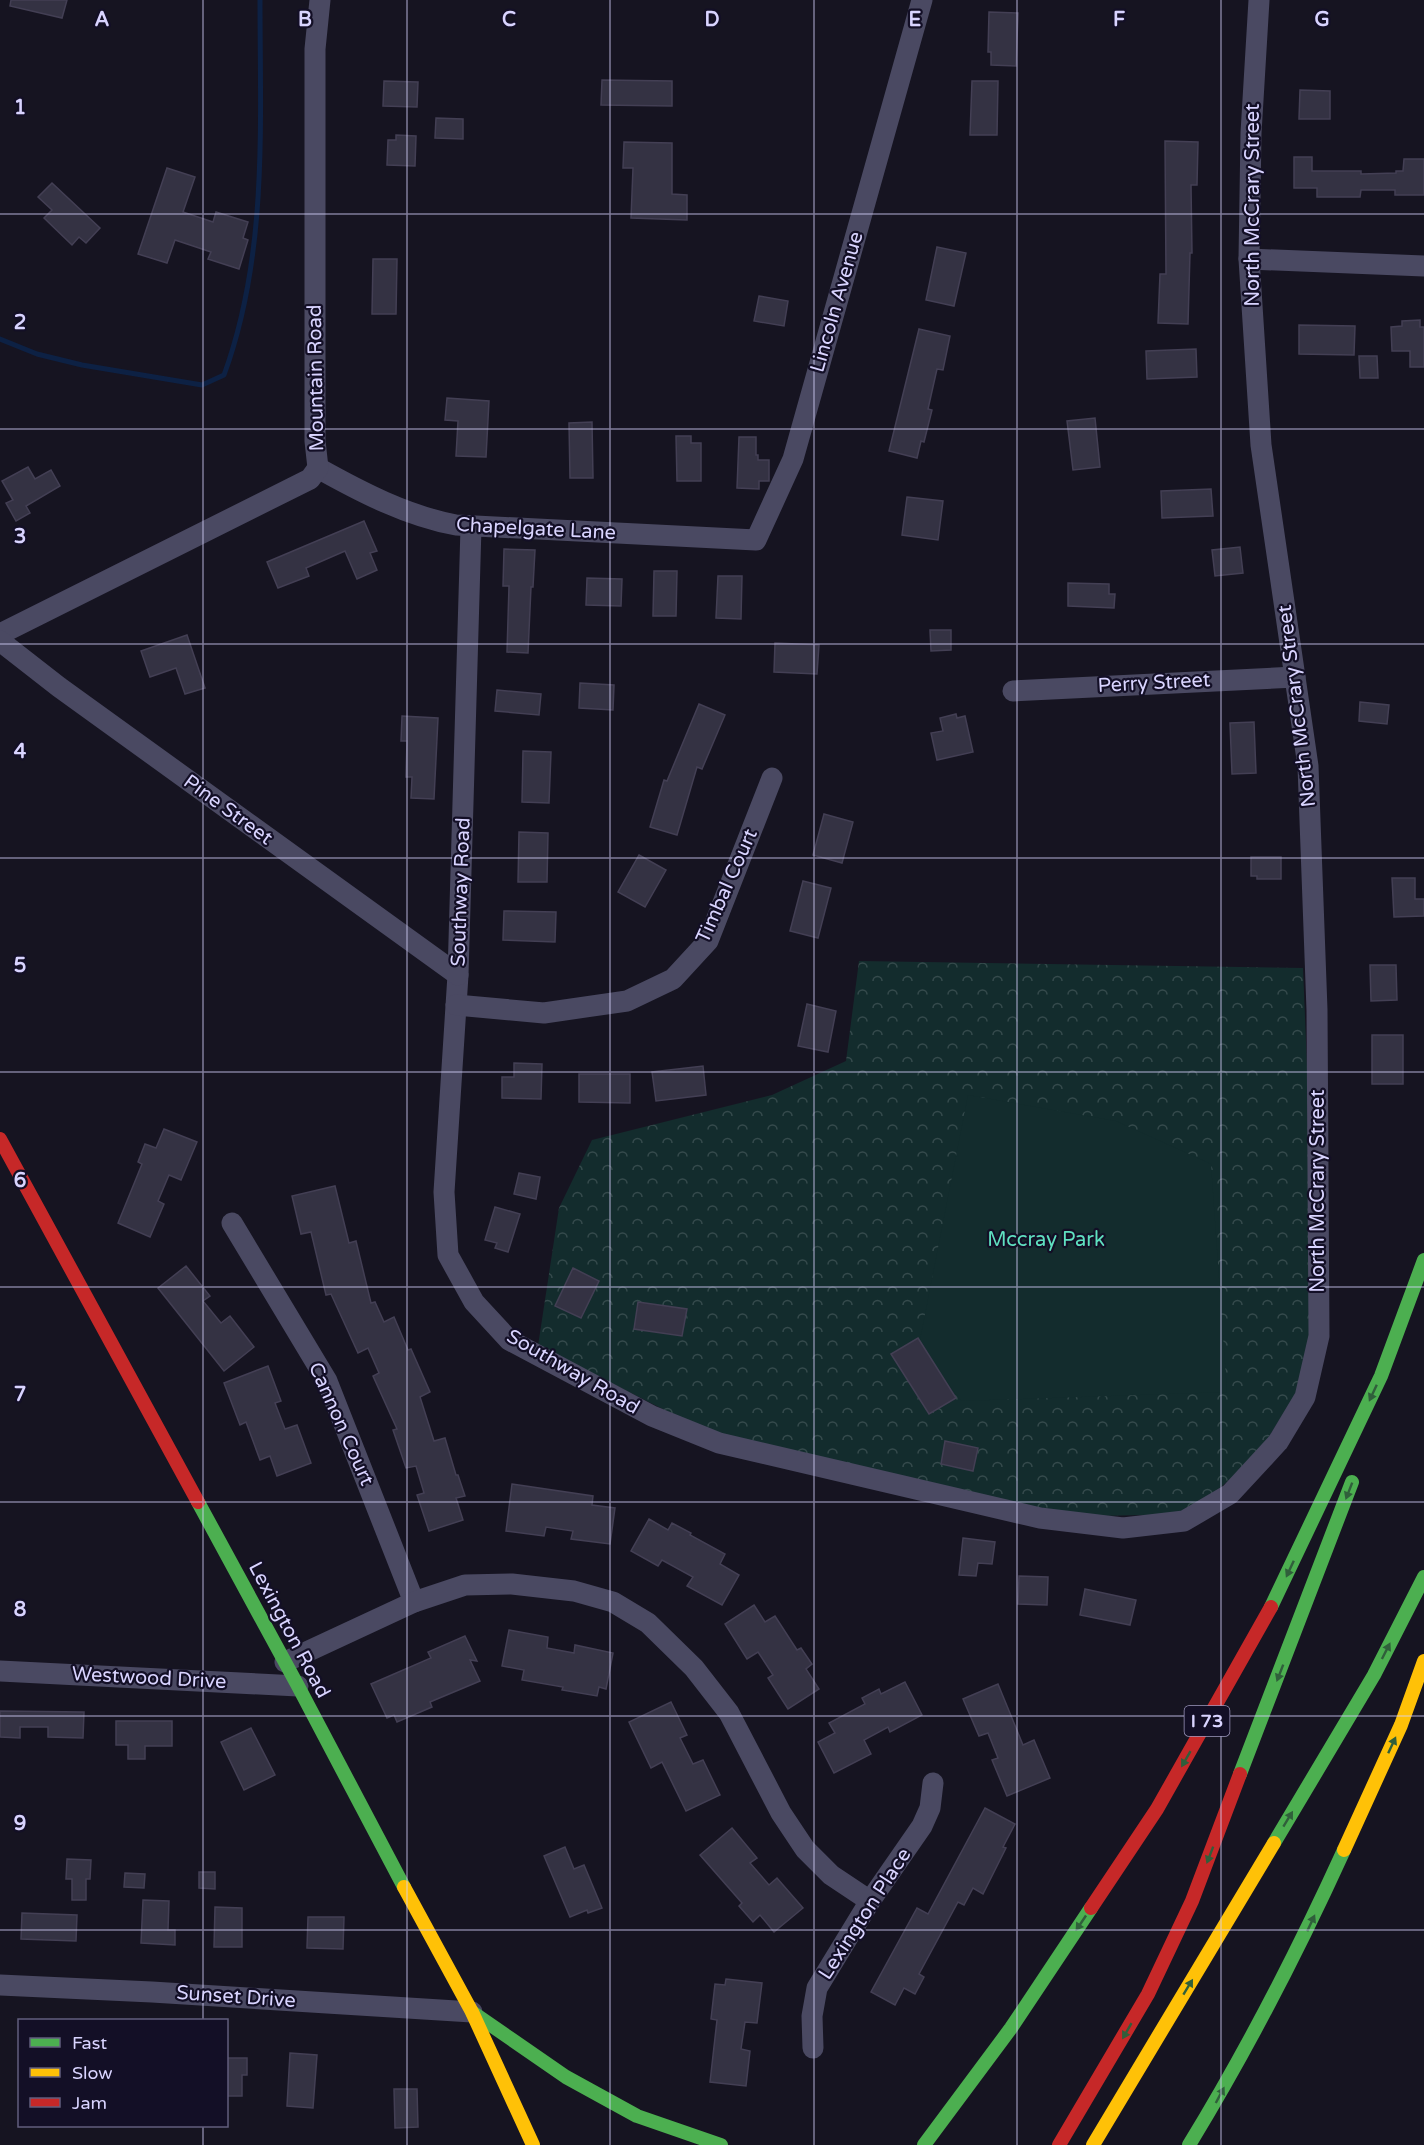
<svg xmlns="http://www.w3.org/2000/svg" width="1424" height="2145" viewBox="0 0 1424 2145" font-family="'Varela Round',sans-serif">
<defs>
<pattern id="park-crowns" width="20" height="18" patternUnits="userSpaceOnUse" patternTransform="scale(1.5)"><rect width="20" height="18" fill="#132c2d"/><path d="M2 6a3 3 0 1 1 6 0M12 15a3 3 0 1 1 6 0" fill="none" stroke="#354a4c"/></pattern>
</defs>
<rect width="100%" height="100%" fill="#161421"/>
<!-- park -->
<path fill="url(#park-crowns)" d="M859,961L1303,968L1313,1215L1312,1368L1255,1459L1188,1514L1053,1517L724,1440L538,1346L559,1208L592,1140L772,1095L846,1061Z"/>
<!-- pitch -->
<path fill="#132c2d" d="M968,1095L1116,1121L1211,1164L1227,1392L961,1401L919,1345Z"/>
<g fill="none" stroke-linecap="round" stroke-linejoin="round">
<!-- stream -->
<path stroke="#0d2144" stroke-width="5" d="M0,339L37,354L82,365L202,385L224,375C268,255 260,126 260,0"/>
</g>
<!-- building -->
<g fill="#343243" stroke="#433f54" stroke-width="1.5">
<path d="M11,0H67L62,18L10,6Z"/>
<path d="M989,12L1018,13L1016,66L991,65V52H988Z"/>
<path d="M602,80L672,81V106L601,105Z"/>
<path d="M384,81L418,82L417,107L383,106Z"/>
<path d="M972,81H998L997,135H970Z"/>
<path d="M1300,90L1330,91V119H1299Z"/>
<path d="M436,118L463,119V139L435,138Z"/>
<path d="M396,135L416,136L415,166L387,165L388,140H396Z"/>
<path d="M1165,141L1198,142L1197,185H1191L1192,253H1190L1188,324L1158,323L1160,274H1166Z"/>
<path d="M624,142L672,143V194L687,195V220L631,218L633,168H623Z"/>
<path d="M1294,157H1312V171H1361V174L1396,173V171H1403L1404,159H1424V195H1395V190H1361L1360,197H1317V188H1294Z"/>
<path d="M167,168L195,177L183,212L213,222L216,212L248,222L243,238L248,240L239,269L208,259L211,252L175,240L167,263L138,254Z"/>
<path d="M52,183L100,228L86,243L79,237L72,245L44,218L52,210L38,197Z"/>
<path d="M937,247L966,253L954,306L926,300Z"/>
<path d="M373,259H397L396,314H372Z"/>
<path d="M759,296L788,301L784,326L754,321Z"/>
<path d="M1420,320V327H1424V367H1410V351H1392L1391,327L1402,326V321Z"/>
<path d="M1299,325L1355,326L1354,355L1299,354Z"/>
<path d="M919,329L950,336L943,370L937,369L928,409L932,410L924,442L921,441L917,458L889,451Z"/>
<path d="M1196,349L1197,377L1147,379L1146,351Z"/>
<path d="M1359,356H1377L1378,378H1360Z"/>
<path d="M447,398L489,401L486,457L456,456L458,421L445,420Z"/>
<path d="M1095,418L1100,467L1073,470L1067,421Z"/>
<path d="M592,422L593,478H570L569,423Z"/>
<path d="M676,436H691V443H701V481H677Z"/>
<path d="M739,437H756V455H758V460H769V481H759V489L737,488Z"/>
<path d="M28,467L35,479L51,470L60,486L26,506L30,513L16,521L6,503L13,500L2,481Z"/>
<path d="M1211,489L1213,516L1162,518L1161,491Z"/>
<path d="M907,497L943,501L938,540L902,535Z"/>
<path d="M364,521L377,551L370,553L377,570L357,579L345,551L306,568L309,576L278,588L267,562Z"/>
<path d="M1240,547L1243,573L1215,576L1212,550Z"/>
<path d="M504,549L535,550L533,587H531L528,653L507,652L509,586H503Z"/>
<path d="M654,571H677L676,616H653Z"/>
<path d="M718,576H742L741,619L716,618Z"/>
<path d="M587,578L622,579L621,606L586,605Z"/>
<path d="M1068,583L1109,584V594H1115L1114,608L1068,606Z"/>
<path d="M930,630H951V650L931,651Z"/>
<path d="M187,635L205,688L185,694L176,668L150,677L141,651Z"/>
<path d="M775,643L819,645L817,674L774,672Z"/>
<path d="M580,683L614,685L613,710L579,708Z"/>
<path d="M497,690L541,694L539,715L495,711Z"/>
<path d="M1360,702L1389,705L1387,724L1359,721Z"/>
<path d="M699,704L725,715L702,769L697,767L677,835L650,827L664,780L667,781Z"/>
<path d="M956,714L957,718L965,716L973,752L937,760L931,733L943,731L940,718Z"/>
<path d="M402,716L438,718L434,799L411,798L412,777H406L407,741H401Z"/>
<path d="M1254,722L1256,773L1232,774L1230,723Z"/>
<path d="M523,751L551,752L549,803L522,802Z"/>
<path d="M824,814L853,822L842,863L813,855Z"/>
<path d="M519,832L548,833L547,882H518Z"/>
<path d="M639,855L666,870L645,907L618,892Z"/>
<path d="M1251,857H1281V879H1257V876H1251Z"/>
<path d="M1392,878H1415V899H1424V916L1394,917Z"/>
<path d="M803,881L831,888L818,938L790,931Z"/>
<path d="M504,911L556,912L555,942L503,940Z"/>
<path d="M1370,965H1396L1397,1000L1371,1001Z"/>
<path d="M807,1004L836,1011L828,1052L798,1046Z"/>
<rect x="1372" y="1035" width="31" height="49"/>
<path d="M514,1063L542,1064L541,1099L502,1098V1077H514Z"/>
<path d="M703,1066L706,1095L656,1101L652,1072Z"/>
<path d="M579,1074H630V1103L579,1102Z"/>
<path d="M164,1129L197,1142L181,1180L169,1175L158,1201L164,1204L150,1237L118,1223L142,1164L138,1162L145,1144L156,1148Z"/>
<path d="M519,1173L540,1177L536,1199L514,1194Z"/>
<path d="M335,1186L349,1243L356,1241L371,1303L375,1302L384,1322L394,1317L408,1350L411,1349L430,1392L420,1397L434,1441L445,1438L456,1475H458L465,1496L456,1498L463,1520L429,1531L417,1495L424,1493L416,1466L406,1468L393,1430L397,1429L373,1376L379,1373L368,1348L358,1353L331,1294L326,1295L311,1232L301,1234L292,1196Z"/>
<path d="M495,1207L520,1214L508,1252L495,1248L497,1243L485,1240Z"/>
<path d="M186,1266L210,1296L203,1301L221,1323L230,1316L254,1347L224,1371L158,1288Z"/>
<path d="M573,1268L599,1281L581,1318L555,1306Z"/>
<path d="M638,1302L687,1309L682,1336L634,1329Z"/>
<path d="M918,1338L956,1398L929,1414L891,1354Z"/>
<path d="M268,1366L281,1401L275,1403L285,1429L297,1425L311,1463L277,1476L270,1456L260,1460L246,1422L240,1425L224,1383Z"/>
<path d="M945,1441L978,1448L973,1471L941,1464Z"/>
<path d="M512,1484L593,1496L592,1505L615,1508L610,1544L571,1539L573,1531L546,1527L544,1536L506,1531Z"/>
<path d="M649,1519L668,1530L672,1523L691,1533L690,1535L725,1554L720,1564L739,1575L722,1605L687,1586L693,1577L662,1560L658,1566L631,1551Z"/>
<path d="M963,1538L995,1542L992,1564L978,1563L976,1576L959,1575Z"/>
<path d="M1019,1576L1048,1577L1047,1605L1018,1604Z"/>
<path d="M1085,1589L1136,1600L1130,1625L1080,1615Z"/>
<path d="M754,1605L765,1622L775,1616L797,1650L801,1648L812,1664L806,1669L819,1689L788,1709L768,1678L773,1675L758,1652L747,1659L725,1624Z"/>
<path d="M509,1630L548,1637L547,1648L574,1653L575,1645L613,1653L606,1689L599,1687L597,1696L562,1690L563,1687L522,1680L524,1670L502,1666Z"/>
<path d="M465,1636L477,1661L470,1660L480,1681L430,1702L432,1707L397,1722L394,1715L387,1718L371,1684L431,1658L428,1652Z"/>
<path d="M905,1682L922,1715L890,1732L888,1727L864,1740L871,1754L834,1773L818,1742L835,1733L829,1723L865,1704L862,1698L879,1689L881,1694Z"/>
<path d="M998,1684L1023,1745L1034,1740L1050,1778L1007,1796L992,1760L998,1758L988,1733L979,1736L963,1699Z"/>
<path d="M671,1702L687,1735L680,1738L693,1764L703,1760L720,1795L686,1811L662,1762L651,1768L629,1722Z"/>
<path d="M0,1711L84,1712L83,1738L48,1737V1727H20V1738L0,1737Z"/>
<path d="M116,1721H172V1746H145V1759H128V1745H116Z"/>
<path d="M251,1728L275,1775L244,1790L221,1742Z"/>
<path d="M985,1808L1015,1824L1003,1847L1006,1848L983,1894L973,1888L964,1905L958,1902L919,1974L924,1977L915,1994L904,1988L895,2005L871,1992L917,1908L928,1914Z"/>
<path d="M732,1828L757,1858L750,1863L769,1885L777,1878L803,1908L774,1932L760,1915L753,1922L739,1906L742,1903L700,1855Z"/>
<path d="M565,1847L574,1869L584,1865L602,1908L588,1913L587,1910L570,1917L544,1856Z"/>
<path d="M67,1859L91,1860L90,1879H86V1900H72V1879H66Z"/>
<path d="M199,1872H215V1889L199,1888Z"/>
<path d="M125,1873L145,1874L144,1888L124,1887Z"/>
<path d="M143,1900L169,1901L168,1930H175V1945L141,1943Z"/>
<path d="M215,1907L242,1908V1947H214Z"/>
<path d="M22,1913L77,1915L76,1941L21,1939Z"/>
<path d="M308,1917H344L343,1949L307,1948Z"/>
<path d="M726,1979L762,1983L757,2023L745,2022L741,2049L750,2051L746,2086L710,2082L717,2020L711,2019L715,1984L725,1985Z"/>
<path d="M290,2053L317,2055L313,2108L287,2106Z"/>
<path d="M226,2058H247V2075H242V2096H226Z"/>
<path d="M394,2089H417L418,2127L395,2128Z"/>
</g>
<g fill="none" stroke-linecap="round" stroke-linejoin="round">
<!-- street -->
<g stroke="#4a4962" stroke-width="21">
<path d="M1249,259L1424,266"/>
<path d="M318,468C361,492 407,516 456,525L756,540L793,459L922,0"/>
<path d="M471,527L458,975L444,1192L448,1255L474,1302L509,1340L652,1416L719,1443L1040,1518L1123,1528L1184,1521L1230,1494L1278,1442L1305,1397L1319,1336L1317,1010L1308,766L1261,445L1249,259L1251,133L1259,0"/>
<path d="M0,634L310,479L318,468L315,441V49L320,0"/>
<path d="M0,641L59,687L458,975"/>
<path d="M1013,691L1295,677"/>
<path d="M456,1005L544,1013L627,1001L673,979L708,941L772,778"/>
<path d="M232,1223L327,1381L414,1602"/>
<path d="M285,1662L414,1602L465,1585L512,1584L574,1591L613,1602L648,1623L694,1668L729,1713L781,1813L805,1849L831,1875L870,1901"/>
<path d="M0,1671L298,1686"/>
<path d="M0,1985L152,1992L472,2012"/>
<path d="M813,2048L812,2016L817,1988L870,1901L922,1826L930,1808L933,1783"/>
</g>
<!-- fast -->
<g stroke="#4caf50" stroke-width="14">
<path d="M198,1502L298,1686L404,1887"/>
<path d="M1271,1607L1381,1376L1424,1260"/>
<path d="M1240,1774L1352,1482"/>
<path d="M1274,1843L1374,1675L1424,1577"/>
<path d="M472,2012L566,2077L637,2116L721,2145"/>
<path d="M924,2145L1011,2028L1091,1908"/>
<path d="M1189,2145C1247,2050 1298,1951 1344,1850"/>
</g>
<!-- slow -->
<g stroke="#ffc107" stroke-width="14">
<path d="M1344,1850L1401,1725L1424,1661"/>
<path d="M404,1887L472,2012L533,2145"/>
<path d="M1093,2145L1274,1843"/>
</g>
<!-- jam -->
<g stroke="#c62828" stroke-width="14">
<path d="M0,1139L198,1502"/>
<path d="M1091,1908L1157,1809L1271,1607"/>
<path d="M1059,2145L1148,1994L1192,1901L1240,1774"/>
</g>
</g>
<!-- one-way arrows -->
<defs><path id="oneway-solid" d="M-6-.8H1V-3.2L6.5 0L1 3.2V.8H-6Z" transform="scale(1.5)"/></defs>
<g fill="#305f3b">
<use href="#oneway-solid" transform="translate(1373 1393) rotate(115)"/>
<use href="#oneway-solid" transform="translate(1349 1491) rotate(111)"/>
<use href="#oneway-solid" transform="translate(1290 1569) rotate(115)"/>
<use href="#oneway-solid" transform="translate(1386 1651) rotate(-63)"/>
<use href="#oneway-solid" transform="translate(1280 1673) rotate(111)"/>
<use href="#oneway-solid" transform="translate(1392 1745) rotate(-65)"/>
<use href="#oneway-solid" transform="translate(1186 1759) rotate(120)"/>
<use href="#oneway-solid" transform="translate(1288 1819) rotate(-59)"/>
<use href="#oneway-solid" transform="translate(1210 1855) rotate(111)"/>
<use href="#oneway-solid" transform="translate(1081 1923) rotate(124)"/>
<use href="#oneway-solid" transform="translate(1311 1923) rotate(-65)"/>
<use href="#oneway-solid" transform="translate(1188 1987) rotate(-59)"/>
<use href="#oneway-solid" transform="translate(1127 2031) rotate(120)"/>
<use href="#oneway-solid" transform="translate(1220 2095) rotate(-62)"/>
</g>
<!-- grid -->
<path fill="none" stroke="#d9d4ff" stroke-width="1.5" stroke-opacity="0.55" d="M203,0V2020M407,0V2145M610,0V2145M814,0V2145M1017,0V2145M1221,0V2145M0,214H1424M0,429H1424M0,644H1424M0,858H1424M0,1072H1424M0,1287H1424M0,1502H1424M0,1716H1424M0,1930H1424M203,2126V2145"/>
<g text-anchor="middle" dominant-baseline="central" stroke-width="4.5" stroke-linejoin="round" paint-order="stroke">
<!-- shield labels -->
<rect fill="#130f26" stroke="#9e99be" stroke-width="1.5" x="1184.5" y="1706" width="45" height="30" rx="4.5"/>
<g font-size="18" font-weight="bold" fill="#d9d4ff">
<text x="1207" y="1721">I 73</text>
</g>
<!-- street labels -->
<g font-size="20" fill="#d9d4ff" stroke="#130f26">
<text transform="translate(1253 205) rotate(-90)">North McCrary Street</text>
<text transform="translate(837 302) rotate(-74)">Lincoln Avenue</text>
<text transform="translate(316 378) rotate(-91)">Mountain Road</text>
<text transform="translate(536 529) rotate(3)">Chapelgate Lane</text>
<text transform="translate(1154 683) rotate(-3)">Perry Street</text>
<text transform="translate(1297 706) rotate(-97)">North McCrary Street</text>
<text transform="translate(228 810) rotate(36)">Pine Street</text>
<text transform="translate(727 886) rotate(-66)">Timbal Court</text>
<text transform="translate(461 892) rotate(-88)">Southway Road</text>
<text transform="translate(1318 1191) rotate(-90)">North McCrary Street</text>
<text transform="translate(573 1372) rotate(30)">Southway Road</text>
<text transform="translate(341 1424) rotate(66)">Cannon Court</text>
<text transform="translate(289 1630) rotate(62)">Lexington Road</text>
<text transform="translate(149 1678) rotate(3)">Westwood Drive</text>
<text transform="translate(865 1914) rotate(-57)">Lexington Place</text>
<text transform="translate(236 1997) rotate(4)">Sunset Drive</text>
</g>
<!-- park labels -->
<g font-size="20" fill="#5fe0c0" stroke="#130f26">
<text x="1046" y="1240">Mccray Park</text>
</g>
</g>
<g font-size="20" text-anchor="middle" font-weight="bold" fill="#d9d4ff" stroke="#130f26" stroke-width="4.5" stroke-linejoin="round" paint-order="stroke">
<text x="102" y="26">A</text>
<text x="305" y="26">B</text>
<text x="509" y="26">C</text>
<text x="712" y="26">D</text>
<text x="915" y="26">E</text>
<text x="1119" y="26">F</text>
<text x="1322" y="26">G</text>
<text x="20" y="114">1</text>
<text x="20" y="329">2</text>
<text x="20" y="543">3</text>
<text x="20" y="758">4</text>
<text x="20" y="972">5</text>
<text x="20" y="1187">6</text>
<text x="20" y="1401">7</text>
<text x="20" y="1616">8</text>
<text x="20" y="1830">9</text>
</g>
<!-- legend -->
<rect x="18" y="2019" width="210" height="108" fill="#130f26" stroke="#625e7d" stroke-width="1.5"/>
<rect x="30" y="2038" width="30" height="9" fill="#4caf50" stroke="#625e7d" stroke-width="1.5"/>
<text x="72" y="2049" font-size="18" fill="#d9d4ff">Fast</text>
<rect x="30" y="2068" width="30" height="9" fill="#ffc107" stroke="#625e7d" stroke-width="1.5"/>
<text x="72" y="2079" font-size="18" fill="#d9d4ff">Slow</text>
<rect x="30" y="2098" width="30" height="9" fill="#c62828" stroke="#625e7d" stroke-width="1.5"/>
<text x="72" y="2109" font-size="18" fill="#d9d4ff">Jam</text>
</svg>
